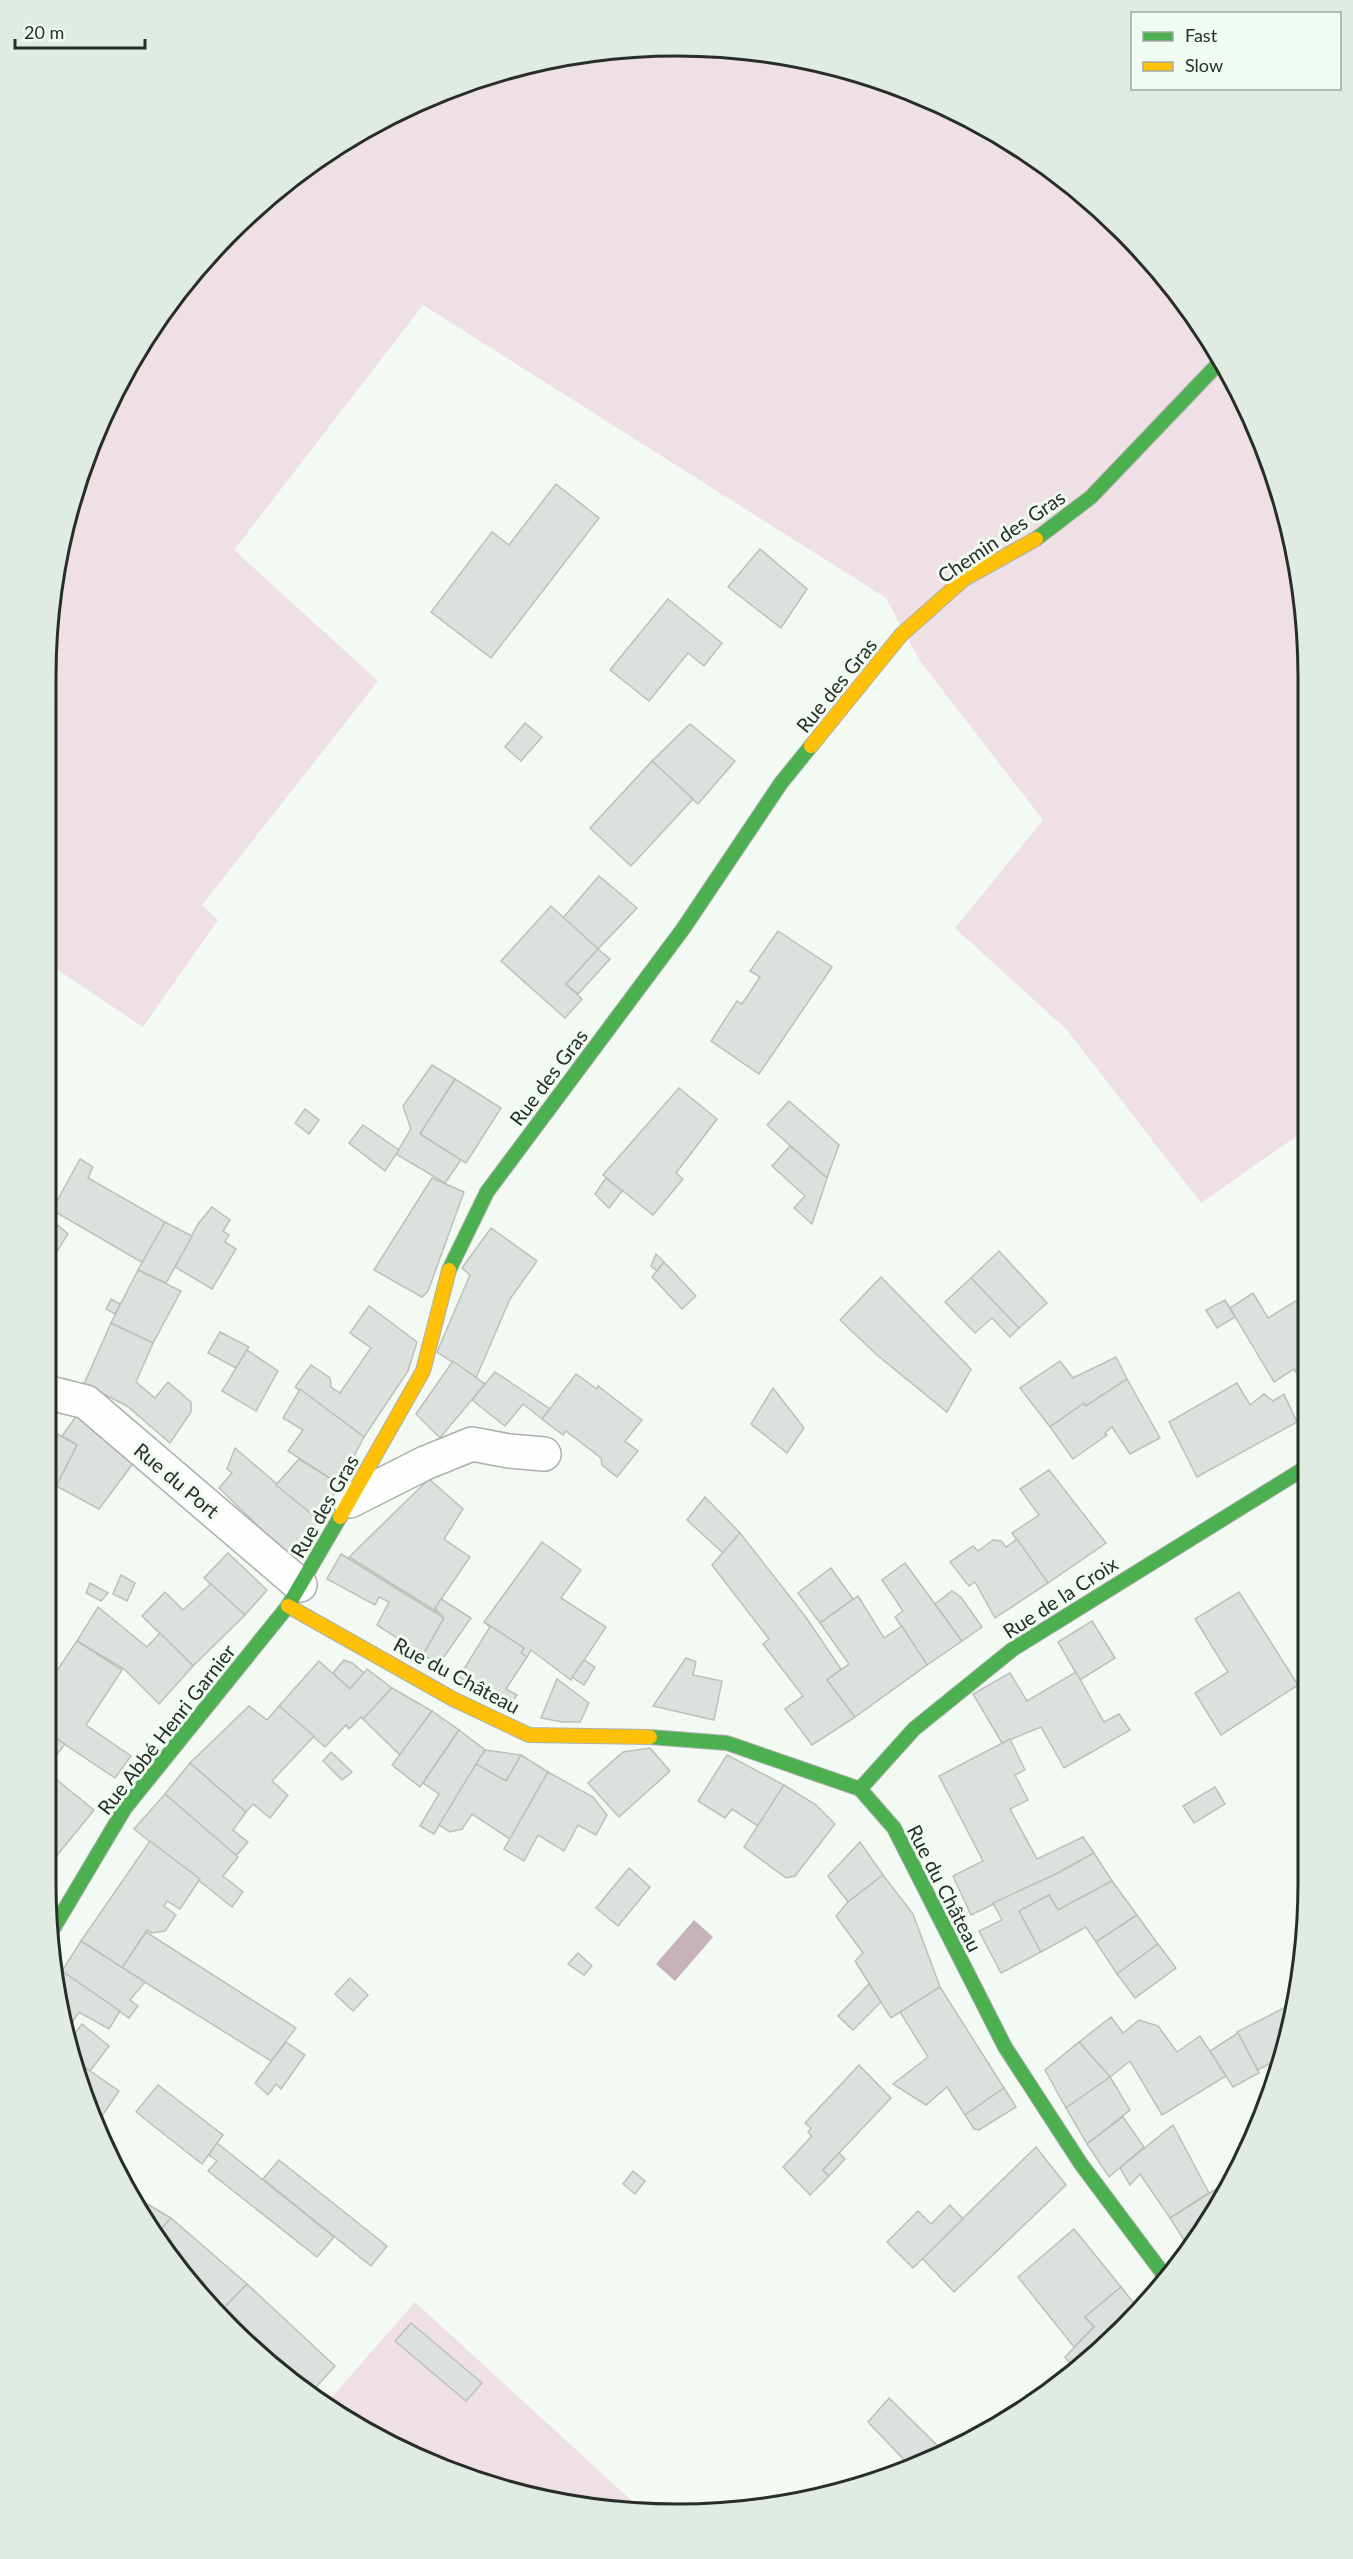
<svg xmlns="http://www.w3.org/2000/svg" width="1353" height="2559" viewBox="0 0 1353 2559" font-family="Lato,sans-serif">
<rect width="100%" height="100%" fill="#f3f9f3"/>
<!-- green -->
<g fill="#efe0e5">
<path d="M718,46L840,67L956,110L1093,201L1178,292L1260,435L1303,594L1304,1131L1201,1203L1067,1030L955,928L1043,820L920,661L886,598L423,305L234,550L378,681L202,905L218,920L143,1027L46,962V636L66,513L110,397L176,292L260,201L361,129L474,78L594,50Z"/>
<path d="M415,2302L645,2513L513,2493L435,2466L324,2406Z"/>
</g>
<!-- water -->
<path fill="#c6b0b9" d="M694,1920L713,1937L675,1981L656,1964Z"/>
<!-- building -->
<g fill="#dde1dd" stroke="#bbc0bb" stroke-width="1.5">
<path d="M556,484L599,518L491,658L431,612L492,532L509,545Z"/>
<path d="M760,549L807,589L781,628L728,587Z"/>
<path d="M668,599L722,643L704,666L688,653L649,701L610,670Z"/>
<path d="M525,723L542,737L521,761L505,747Z"/>
<path d="M690,724L735,761L698,804L652,761Z"/>
<path d="M652,761L693,799L631,866L590,828Z"/>
<path d="M599,876L637,908L598,949L563,918Z"/>
<path d="M551,906L598,949L566,984L582,999L565,1018L501,961Z"/>
<path d="M778,931L832,967L759,1074L711,1041L737,1001L742,1004L760,977L750,971Z"/>
<path d="M598,949L610,959L578,994L566,984Z"/>
<path d="M432,1065L455,1079L420,1134L461,1160L445,1183L396,1154L411,1129L403,1106Z"/>
<path d="M455,1079L501,1108L466,1163L420,1134Z"/>
<path d="M679,1088L717,1119L676,1173L683,1179L653,1215L603,1175Z"/>
<path d="M789,1101L839,1145L827,1178L767,1125Z"/>
<path d="M305,1109L319,1120L309,1134L295,1123Z"/>
<path d="M363,1125L399,1150L385,1171L349,1143Z"/>
<path d="M790,1146L827,1178L812,1224L794,1208L805,1196L772,1166Z"/>
<path d="M80,1159L93,1167L88,1178L165,1222L143,1263L52,1210Z"/>
<path d="M432,1178L464,1192L428,1291L422,1297L374,1270Z"/>
<path d="M606,1178L622,1191L609,1208L595,1194Z"/>
<path d="M212,1207L230,1220L223,1231L229,1235L225,1242L236,1249L212,1289L175,1267L198,1224Z"/>
<path d="M46,1215L68,1234L54,1256L46,1250Z"/>
<path d="M165,1222L192,1236L166,1283L138,1270Z"/>
<path d="M491,1228L537,1261L510,1299L476,1378L437,1352L470,1275L462,1268Z"/>
<path d="M999,1251L1047,1303L1019,1328L971,1278Z"/>
<path d="M656,1254L664,1262L657,1271L651,1266Z"/>
<path d="M664,1262L696,1296L682,1309L652,1277Z"/>
<path d="M138,1270L181,1291L153,1343L111,1323Z"/>
<path d="M881,1277L971,1369L947,1412L877,1355L840,1320Z"/>
<path d="M971,1278L1019,1328L1010,1337L992,1318L975,1333L945,1302Z"/>
<path d="M1253,1293L1268,1318L1302,1297L1305,1303V1374L1299,1378L1294,1369L1274,1382L1230,1308Z"/>
<path d="M111,1299L120,1304L115,1314L106,1309Z"/>
<path d="M1225,1300L1235,1317L1217,1328L1206,1310Z"/>
<path d="M369,1306L417,1342L408,1371L364,1437L295,1387L311,1365L330,1378L331,1387L340,1393L371,1348L350,1333Z"/>
<path d="M111,1323L153,1343L136,1382L155,1398L168,1382L191,1402V1412L170,1443L127,1406L84,1384Z"/>
<path d="M220,1332L249,1347L236,1368L208,1353Z"/>
<path d="M247,1350L278,1371L256,1411L222,1391Z"/>
<path d="M1116,1357L1127,1379L1086,1406L1084,1403L1050,1427L1020,1388L1060,1361L1073,1378Z"/>
<path d="M453,1361L485,1384L440,1438L416,1414Z"/>
<path d="M495,1372L510,1382L550,1409L542,1419L523,1404L505,1426L472,1400Z"/>
<path d="M576,1374L597,1389L598,1386L642,1420L625,1441L638,1451L617,1477L602,1465L601,1458L566,1431L563,1435L542,1419Z"/>
<path d="M1127,1379L1160,1438L1130,1454L1112,1427L1105,1433L1107,1435L1073,1459L1050,1427L1084,1403L1086,1406Z"/>
<path d="M1237,1383L1250,1405L1264,1394L1273,1401L1284,1394L1297,1422L1197,1477L1169,1422Z"/>
<path d="M773,1388L804,1428L787,1453L751,1424Z"/>
<path d="M300,1389L364,1437L339,1484L288,1451L303,1430L283,1418Z"/>
<path d="M77,1415L134,1462L99,1509L56,1486L77,1445L62,1436Z"/>
<path d="M45,1427L77,1445L56,1486L45,1480Z"/>
<path d="M235,1448L319,1520L289,1556L219,1488L232,1473L227,1469Z"/>
<path d="M299,1459L339,1484L319,1520L276,1485Z"/>
<path d="M1049,1470L1106,1543L1048,1583L1012,1533L1039,1515L1020,1489Z"/>
<path d="M429,1479L463,1509L444,1539L470,1557L435,1608L437,1612L349,1557Z"/>
<path d="M705,1497L740,1533L723,1553L687,1520Z"/>
<path d="M740,1533L805,1616L841,1669L827,1680L855,1717L812,1745L785,1709L803,1696L763,1644L769,1639L712,1565Z"/>
<path d="M1017,1539L1048,1583L995,1618L975,1582L969,1586L950,1562L973,1546L978,1551L993,1540L1001,1541L1006,1547Z"/>
<path d="M542,1542L581,1570L561,1598L606,1627L571,1680L531,1650L527,1657L521,1653L524,1648L484,1622Z"/>
<path d="M228,1553L267,1590L245,1615L204,1578Z"/>
<path d="M341,1554L444,1618L423,1655L377,1625L389,1602L379,1597L375,1605L327,1579Z"/>
<path d="M905,1563L962,1641L927,1665L895,1617L903,1611L882,1580Z"/>
<path d="M831,1568L853,1599L820,1623L798,1593Z"/>
<path d="M121,1575L135,1583L127,1601L113,1594Z"/>
<path d="M90,1583L108,1593L101,1601L86,1593Z"/>
<path d="M211,1584L245,1615L193,1666L142,1616L165,1592L183,1610Z"/>
<path d="M952,1591L961,1597L982,1627L962,1641L935,1604Z"/>
<path d="M1239,1592L1298,1685L1221,1735L1195,1693L1228,1672L1195,1619Z"/>
<path d="M858,1596L884,1638L902,1626L927,1665L855,1717L827,1680L849,1664L820,1623Z"/>
<path d="M441,1599L471,1618L439,1664L423,1655L444,1618L435,1608Z"/>
<path d="M98,1607L147,1647L160,1633L193,1666L159,1704L124,1669L77,1641Z"/>
<path d="M1092,1621L1115,1658L1080,1680L1058,1642Z"/>
<path d="M484,1622L524,1648L521,1653L527,1657L506,1689L517,1695L509,1706L459,1677L490,1627Z"/>
<path d="M77,1641L122,1670L86,1725L131,1756L115,1778L45,1731V1688Z"/>
<path d="M686,1658L696,1662L693,1675L722,1681L714,1720L653,1706Z"/>
<path d="M344,1660L352,1663L364,1673L350,1689L333,1673Z"/>
<path d="M584,1660L595,1667L584,1685L572,1677Z"/>
<path d="M319,1661L350,1689L367,1669L392,1688L363,1719L361,1717L349,1729L346,1725L325,1747L279,1706Z"/>
<path d="M1076,1672L1104,1722L1119,1714L1130,1730L1064,1768L1041,1727L1002,1743L973,1694L1010,1673L1027,1701Z"/>
<path d="M557,1679L589,1703L580,1722H562L541,1718Z"/>
<path d="M392,1688L432,1711L400,1755L363,1719Z"/>
<path d="M249,1706L267,1720L279,1706L314,1736L272,1781L288,1795L270,1818L253,1804L246,1812L190,1763Z"/>
<path d="M432,1711L459,1730L420,1787L392,1765Z"/>
<path d="M459,1730L485,1750L434,1834L420,1826L439,1794L423,1783Z"/>
<path d="M45,1731L65,1744L45,1770Z"/>
<path d="M1010,1739L1025,1770L1015,1775L1028,1800L1010,1809L1037,1859L1083,1837L1094,1853L1056,1874L971,1915L953,1876L983,1861L939,1776Z"/>
<path d="M650,1748L670,1771L619,1817L588,1783L623,1752Z"/>
<path d="M485,1750L521,1755L506,1781L476,1764Z"/>
<path d="M331,1752L352,1772L342,1780L323,1761Z"/>
<path d="M521,1755L548,1772L510,1839L472,1814L462,1829L450,1832L439,1825L476,1764L506,1781Z"/>
<path d="M727,1755L784,1785L758,1826L732,1809L725,1818L698,1801Z"/>
<path d="M190,1763L246,1812L233,1830L248,1842L236,1856L165,1794Z"/>
<path d="M45,1771L57,1780L45,1795Z"/>
<path d="M548,1772L593,1797L607,1815L596,1835L578,1825L564,1851L538,1835L524,1861L504,1849Z"/>
<path d="M57,1780L94,1810L58,1854L45,1878V1795Z"/>
<path d="M784,1785L816,1805L835,1824L795,1876L786,1878L744,1847Z"/>
<path d="M1215,1787L1225,1804L1194,1823L1183,1806Z"/>
<path d="M165,1794L238,1857L223,1876L243,1892L232,1907L134,1829Z"/>
<path d="M150,1841L200,1879L180,1909L167,1901L164,1906L176,1915L165,1931L152,1933L147,1930L122,1968L81,1941Z"/>
<path d="M860,1842L883,1875L848,1902L828,1876Z"/>
<path d="M1094,1853L1112,1881L1058,1910L1049,1895L1019,1911L1041,1952L1001,1973L979,1931L1002,1920L993,1903L1056,1874Z"/>
<path d="M629,1868L650,1887L618,1926L596,1908Z"/>
<path d="M883,1875L913,1914L940,1987L891,2018L855,1961L863,1953L836,1916L848,1902Z"/>
<path d="M1112,1881L1137,1915L1096,1942L1086,1927L1041,1952L1019,1911L1049,1895L1058,1910Z"/>
<path d="M1137,1915L1158,1944L1117,1974L1096,1942Z"/>
<path d="M146,1932L296,2028L271,2061L122,1968Z"/>
<path d="M81,1941L145,1982L130,2000L138,2006L129,2018L62,1971Z"/>
<path d="M1158,1944L1176,1968L1135,1998L1117,1974Z"/>
<path d="M578,1953L592,1966L584,1975L568,1964Z"/>
<path d="M53,1965L120,2011L109,2029L79,2012L65,2033L57,2005Z"/>
<path d="M350,1978L368,1995L353,2011L335,1994Z"/>
<path d="M869,1984L881,2002L853,2030L838,2016Z"/>
<path d="M940,1987L1004,2088L965,2115L947,2087L926,2105L893,2084L928,2057L900,2012Z"/>
<path d="M1294,2003L1282,2057L1258,2070L1237,2032Z"/>
<path d="M1111,2017L1123,2033L1139,2020L1158,2026L1177,2052L1200,2036L1226,2076L1162,2115L1130,2061L1110,2077L1079,2042Z"/>
<path d="M82,2024L109,2046L90,2071L80,2064L75,2071L67,2044Z"/>
<path d="M1238,2033L1259,2073L1233,2087L1210,2051Z"/>
<path d="M286,2042L305,2055L281,2089L276,2084L268,2095L255,2083Z"/>
<path d="M1079,2042L1110,2077L1066,2108L1045,2070Z"/>
<path d="M80,2064L119,2091L96,2125L75,2071Z"/>
<path d="M859,2065L891,2098L823,2170L829,2176L810,2195L783,2167L812,2136L808,2132L811,2128L805,2123Z"/>
<path d="M1110,2077L1130,2110L1087,2144L1066,2108Z"/>
<path d="M158,2085L223,2135L202,2164L136,2112Z"/>
<path d="M1004,2088L1016,2107L979,2130L974,2129L965,2115Z"/>
<path d="M1123,2117L1144,2147L1109,2177L1087,2144Z"/>
<path d="M1173,2125L1209,2193L1170,2218L1140,2174L1130,2185L1120,2168Z"/>
<path d="M217,2143L334,2237L317,2257L208,2171L217,2161L209,2155Z"/>
<path d="M1036,2147L1066,2185L954,2292L922,2258Z"/>
<path d="M839,2153L845,2159L829,2176L823,2170Z"/>
<path d="M279,2160L387,2246L371,2266L263,2179Z"/>
<path d="M633,2171L645,2181L635,2194L623,2184Z"/>
<path d="M1232,2179L1189,2248L1170,2218Z"/>
<path d="M142,2201L171,2218L155,2236L136,2208Z"/>
<path d="M950,2205L963,2219L913,2268L887,2242L918,2211L931,2224Z"/>
<path d="M171,2218L247,2284L219,2313L176,2267L155,2236Z"/>
<path d="M1074,2229L1121,2287L1085,2317L1094,2327L1074,2347L1018,2277Z"/>
<path d="M247,2284L335,2366L309,2395L260,2357L219,2313Z"/>
<path d="M1121,2287L1139,2310L1123,2329L1075,2369L1065,2357L1094,2327L1085,2317Z"/>
<path d="M411,2323L482,2383L466,2401L395,2341Z"/>
<path d="M889,2398L945,2453L910,2466L868,2422Z"/>
</g>
<g fill="none" stroke-linecap="round" stroke-linejoin="round">
<!-- street casing -->
<g stroke="#abb0ab" stroke-width="36">
<g id="street">
<path d="M46,1392L86,1402L300,1585"/>
<path d="M350,1501L425,1463L472,1444L509,1451L544,1454"/>
</g>
</g>
<!-- fast casing -->
<g stroke="#abb0ab" stroke-width="16">
<g id="fast">
<path d="M1036,539L1091,497L1219,363"/>
<path d="M449,1270L487,1192L683,929L781,783L811,746"/>
<path d="M650,1737L727,1743L860,1789L894,1828L1005,2047L1081,2164L1167,2279"/>
<path d="M860,1789L914,1729L1013,1649L1305,1468"/>
<path d="M50,1934L125,1808L288,1606L340,1517"/>
</g>
</g>
<!-- slow casing -->
<g stroke="#abb0ab" stroke-width="16">
<g id="slow">
<path d="M811,746L901,635L964,579L1036,539"/>
<path d="M340,1517L423,1371L449,1270"/>
<path d="M288,1606L453,1699L529,1735L650,1737"/>
</g>
</g>
<!-- street -->
<use href="#street" stroke="#fdfefd" stroke-width="33"/>
<!-- fast -->
<use href="#fast" stroke="#4caf50" stroke-width="14"/>
<!-- slow -->
<use href="#slow" stroke="#ffc107" stroke-width="14"/>
</g>
<g text-anchor="middle" dominant-baseline="central" stroke-width="6" stroke-linejoin="round" paint-order="stroke">
<!-- street labels -->
<g font-size="20" fill="#282d29" stroke="#f0fcf1">
<text transform="translate(1001 536) rotate(-34)">Chemin des Gras</text>
<text transform="translate(836 685) rotate(-51)">Rue des Gras</text>
<text transform="translate(548 1077) rotate(-53)">Rue des Gras</text>
<text transform="translate(177 1480) rotate(40)">Rue du Port</text>
<text transform="translate(324 1506) rotate(-60)">Rue des Gras</text>
<text transform="translate(1060 1597) rotate(-33)">Rue de la Croix</text>
<text transform="translate(457 1675) rotate(28)">Rue du Château</text>
<text transform="translate(166 1729) rotate(-52)">Rue Abbé Henri Garnier</text>
<text transform="translate(945 1888) rotate(63)">Rue du Château</text>
</g>
</g>
<!-- crop -->
<path d="M0 0H1353V2559H0ZM677 56H677A621 621 0 0 1 1298 677V1883A621 621 0 0 1 677 2504H677A621 621 0 0 1 56 1883V677A621 621 0 0 1 677 56Z" fill="#e0ebe1" fill-rule="evenodd"/>
<path fill="none" stroke="#282d29" stroke-width="3" d="M677 56H677A621 621 0 0 1 1298 677V1883A621 621 0 0 1 677 2504H677A621 621 0 0 1 56 1883V677A621 621 0 0 1 677 56Z"/>
<!-- legend -->
<rect x="1131" y="12" width="210" height="78" fill="#f0fcf1" stroke="#a0a9a1" stroke-width="1.5"/>
<rect x="1143" y="32" width="30" height="9" fill="#4caf50" stroke="#a0a9a1" stroke-width="1.5"/>
<text x="1185" y="42" font-size="18" fill="#282d29">Fast</text>
<rect x="1143" y="62" width="30" height="9" fill="#ffc107" stroke="#a0a9a1" stroke-width="1.5"/>
<text x="1185" y="72" font-size="18" fill="#282d29">Slow</text>
<!-- scale -->
<path d="M15 39v9h130v-9" fill="none" stroke="#282d29" stroke-width="3"/>
<text x="24" y="39" font-size="18" fill="#282d29" stroke="#f0fcf1" stroke-width="4.5" paint-order="stroke">20 m</text>
</svg>
